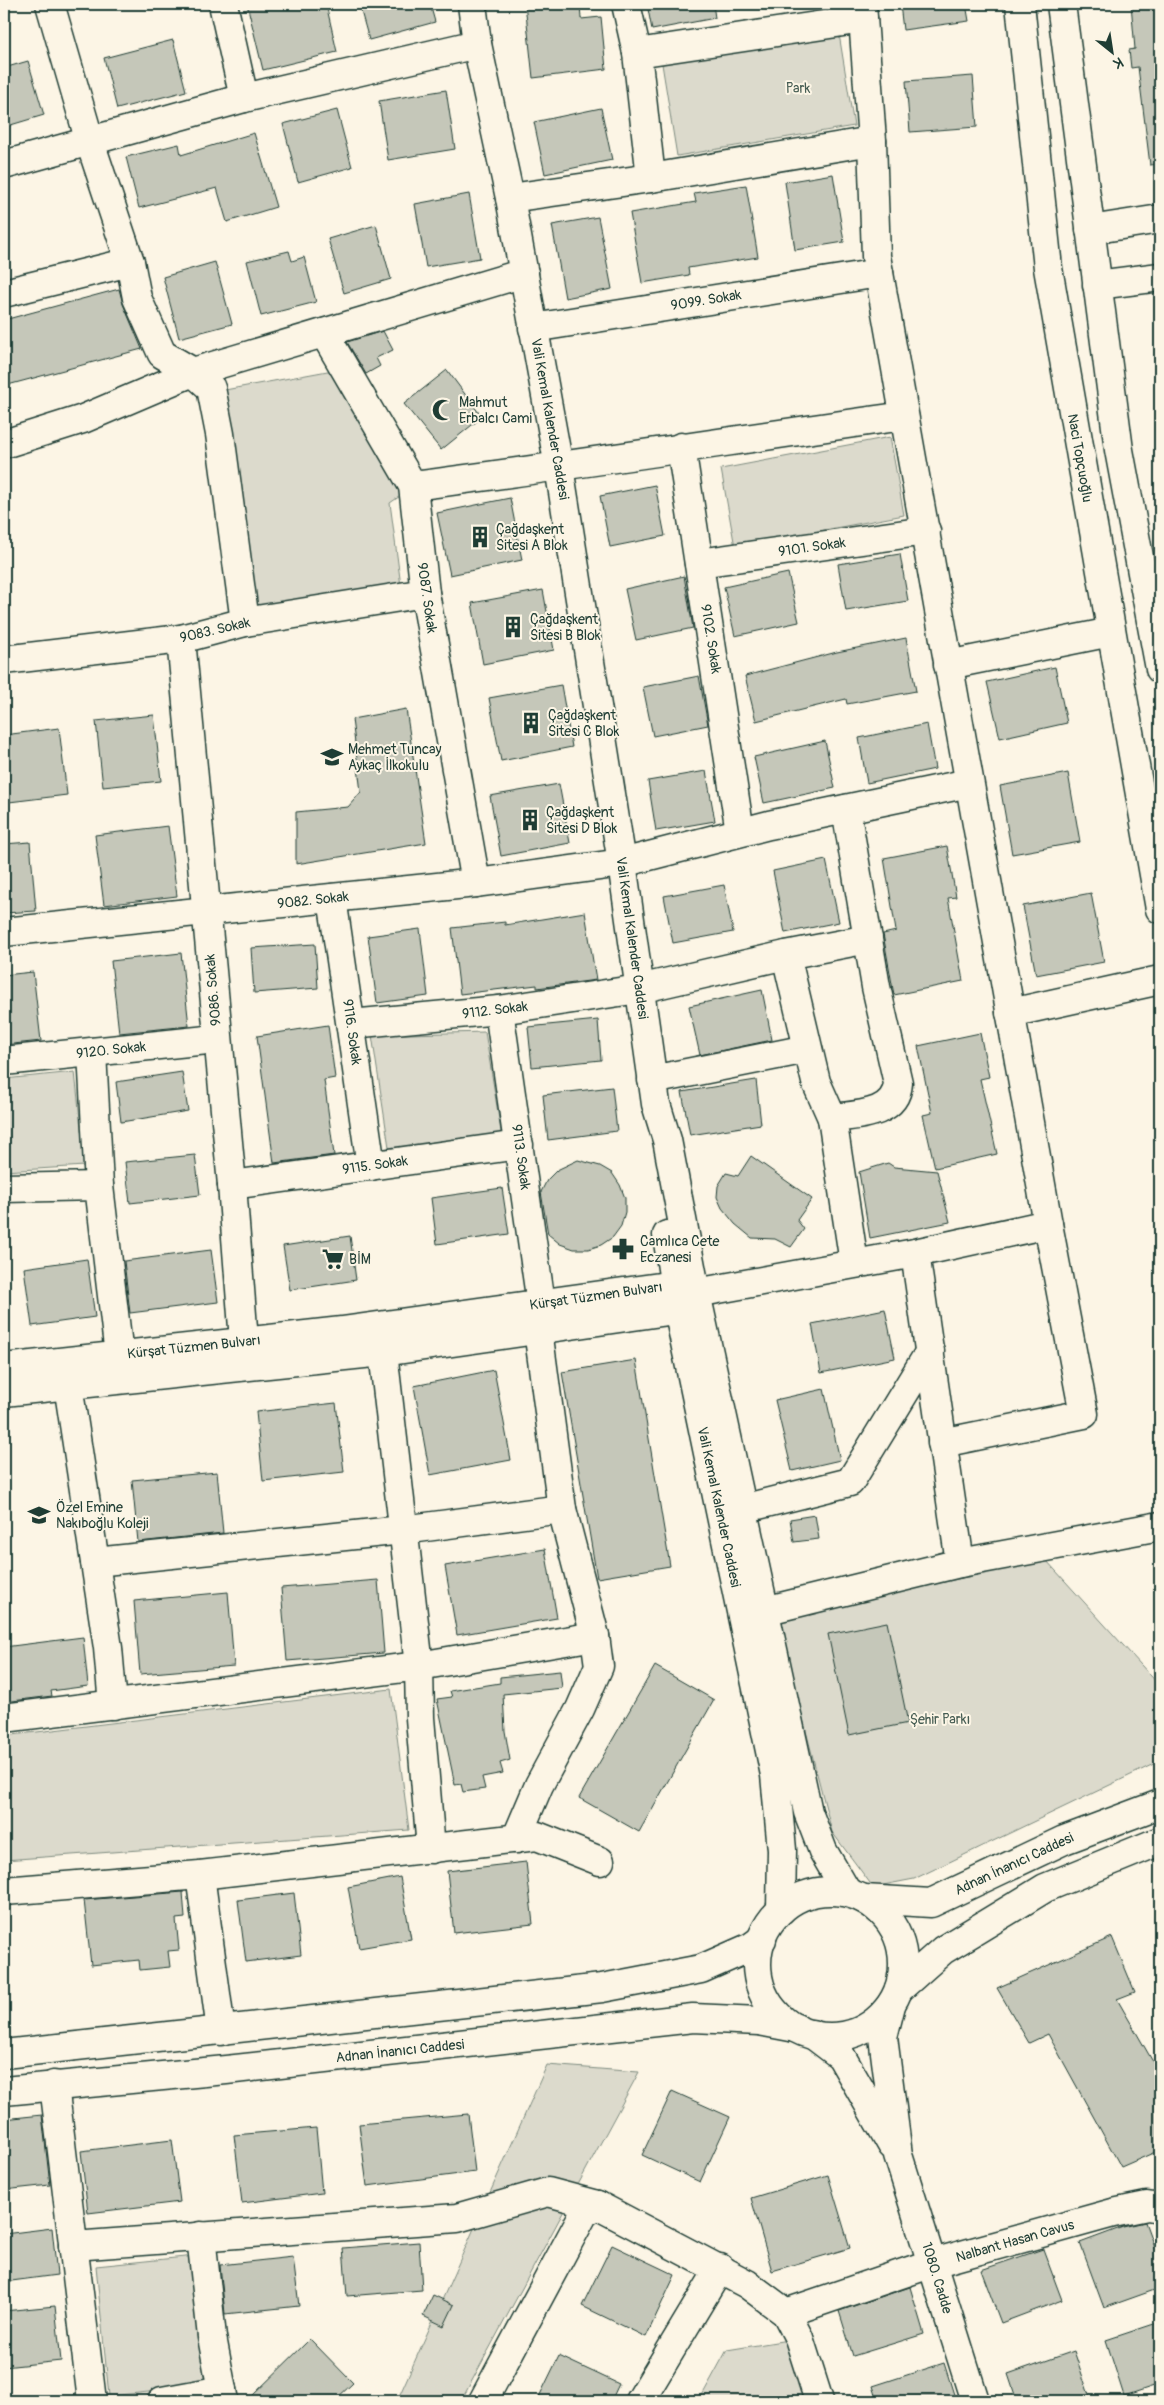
<svg xmlns="http://www.w3.org/2000/svg" width="1164" height="2405" viewBox="0 0 1164 2405" font-family="Pangolin,sans-serif">
<rect width="100%" height="100%" fill="#fcf5e5"/>
<filter id="ink" filterUnits="userSpaceOnUse"><feTurbulence type="fractalNoise" baseFrequency=".02" numOctaves="2"/><feDisplacementMap in="SourceGraphic" scale="10" xChannelSelector="R" yChannelSelector="G"/><feConvolveMatrix kernelMatrix="1 2 1 2 8 2 1 2 1" color-interpolation-filters="sRGB"/></filter>
<g filter="url(#ink)">
<!-- green -->
<g fill="#dcdacc" stroke="#7e8c80">
<path d="M839,34L854,126L677,156L662,64Z"/>
<path d="M333,370L406,492L390,503L401,586L254,612L225,390Z"/>
<path d="M890,437L904,515L735,547L721,469Z"/>
<path d="M485,1032L502,1138L390,1154L372,1035Z"/>
<path d="M75,1072L85,1166L4,1171V1079Z"/>
<path d="M1046,1560L1160,1686V1761L914,1879L873,1887L832,1832L777,1618Z"/>
<path d="M391,1689L409,1830L4,1860V1736Z"/>
<path d="M547,2065L639,2072L461,2401H397Z"/>
<path d="M195,2256L208,2386L109,2396L96,2266Z"/>
<path d="M788,2340L807,2401H699L727,2350Z"/>
</g>
<!-- building -->
<g fill="#c5c7b9" stroke="#1f3d34">
<path d="M247,4H326L337,52L263,70Z"/>
<path d="M359,4H430L435,22L369,40Z"/>
<path d="M525,4H580L581,19L601,17L606,69L533,78Z"/>
<path d="M647,4H713L715,18L652,30Z"/>
<path d="M900,4H966L969,21L903,30Z"/>
<path d="M1131,4H1160V164L1150,165L1138,67L1131,68L1129,50L1135,49Z"/>
<path d="M173,40L186,91L117,109L104,58Z"/>
<path d="M28,61L44,115L4,127V68Z"/>
<path d="M973,76L977,127L910,132L906,81Z"/>
<path d="M446,90L455,149L388,160L379,101Z"/>
<path d="M601,108L612,160L545,174L534,122Z"/>
<path d="M337,110L352,167L298,182L283,124Z"/>
<path d="M254,133L276,207L227,222L217,188L139,208L126,157L179,144L181,155Z"/>
<path d="M833,174L844,242L795,250L785,182Z"/>
<path d="M746,185L758,257L688,268L689,275L642,283L630,213L696,202L694,193Z"/>
<path d="M469,194L480,258L426,267L415,204Z"/>
<path d="M598,217L612,289L565,298L552,225Z"/>
<path d="M376,225L391,279L344,293L328,239Z"/>
<path d="M289,251L292,261L304,257L316,302L261,316L247,261Z"/>
<path d="M215,262L232,324L179,338L163,277Z"/>
<path d="M119,289L123,304L142,349L4,386V320Z"/>
<path d="M383,331L393,350L376,358L380,366L366,374L347,342Z"/>
<path d="M447,370L482,417L441,450L404,404Z"/>
<path d="M655,485L665,536L610,547L600,496Z"/>
<path d="M510,498L522,560L450,575L437,513Z"/>
<path d="M900,554L908,601L846,611L838,564Z"/>
<path d="M788,573L799,622L735,636L724,587Z"/>
<path d="M684,576L693,628L636,640L625,589Z"/>
<path d="M543,590L554,650L483,664L472,603Z"/>
<path d="M906,638L916,691L847,704L846,699L756,721L745,676L837,652Z"/>
<path d="M1055,667L1067,723L1000,738L987,682Z"/>
<path d="M699,676L708,725L653,736L643,687Z"/>
<path d="M561,685L572,747L501,761L489,698Z"/>
<path d="M406,709L426,843L296,864V812L348,807L361,792L352,719Z"/>
<path d="M154,715L161,781L103,787L96,721Z"/>
<path d="M927,724L935,769L867,783L859,738Z"/>
<path d="M59,728L67,795L9,802L4,758V735Z"/>
<path d="M825,741L835,788L764,803L754,757Z"/>
<path d="M706,771L715,821L656,831L648,781Z"/>
<path d="M1068,773L1080,842L1012,854L1000,786Z"/>
<path d="M559,784L570,843L501,856L490,796Z"/>
<path d="M168,826L177,896L104,905L95,835Z"/>
<path d="M30,842L36,911L4,913V844Z"/>
<path d="M947,846L956,897L948,898L963,981L894,995L883,934L896,931L884,858Z"/>
<path d="M826,860L839,922L785,933L773,871Z"/>
<path d="M724,885L733,932L673,943L664,896Z"/>
<path d="M1091,893L1104,962L1036,975L1023,906Z"/>
<path d="M585,912L596,980L537,988V985L460,994L452,928L505,922V925Z"/>
<path d="M420,929L428,996L377,1003L368,936Z"/>
<path d="M315,944L318,988L254,993L251,948Z"/>
<path d="M181,953L189,1026L119,1033L111,961Z"/>
<path d="M33,972L41,1041L4,1045V975Z"/>
<path d="M762,990L772,1040L700,1055L689,1006Z"/>
<path d="M598,1020L601,1060L532,1067L528,1027Z"/>
<path d="M328,1025L335,1078L324,1080L334,1155L274,1163L257,1036Z"/>
<path d="M980,1033L989,1077L980,1079L997,1154L935,1168L923,1115L932,1113L918,1046Z"/>
<path d="M182,1072L188,1111L121,1122L116,1082Z"/>
<path d="M756,1080L761,1124L690,1135L682,1092Z"/>
<path d="M612,1087L617,1131L548,1140L543,1095Z"/>
<path d="M195,1155L200,1195L130,1203L125,1162Z"/>
<path d="M751,1156L812,1199L797,1220L804,1229L791,1247L775,1239L752,1238L735,1224L722,1208L717,1197L718,1186L726,1173L738,1176Z"/>
<path d="M578,1160L600,1166L612,1173L620,1185L625,1198V1212L621,1226L613,1237L601,1245L588,1249H574L560,1244L548,1234L541,1192L547,1180L557,1170Z"/>
<path d="M888,1163L894,1167L937,1171L950,1222L870,1238L859,1172Z"/>
<path d="M502,1188L509,1234L437,1244L431,1198Z"/>
<path d="M350,1236L356,1280L290,1290L283,1246Z"/>
<path d="M211,1250L218,1302L130,1313L124,1261Z"/>
<path d="M87,1259L95,1317L32,1326L24,1268Z"/>
<path d="M885,1309L895,1358L821,1373L812,1324Z"/>
<path d="M636,1360L670,1566L597,1578L562,1372Z"/>
<path d="M494,1370L511,1460L430,1475L414,1386Z"/>
<path d="M824,1389L840,1460L792,1471L775,1400Z"/>
<path d="M336,1403L344,1472L263,1481L256,1412Z"/>
<path d="M217,1472L223,1533L138,1542L132,1480Z"/>
<path d="M815,1515L819,1539L794,1542L790,1519Z"/>
<path d="M545,1549L557,1618L457,1635L445,1566Z"/>
<path d="M378,1580L384,1653L287,1661L281,1588Z"/>
<path d="M228,1592L234,1666L140,1674L134,1601Z"/>
<path d="M887,1622L908,1723L849,1735L828,1634Z"/>
<path d="M83,1637L88,1686L51,1691L52,1696L4,1702V1647Z"/>
<path d="M655,1666L714,1700L639,1832L579,1798Z"/>
<path d="M560,1671L562,1688L503,1694L505,1731L510,1760L500,1763L503,1773L482,1777L485,1789L463,1792L461,1784L455,1785L437,1699L452,1697L450,1691L500,1683V1677Z"/>
<path d="M526,1862L533,1924L454,1933L447,1871Z"/>
<path d="M400,1877L411,1939L359,1948L348,1887Z"/>
<path d="M183,1892L185,1918L176,1919L179,1950L168,1951L170,1967L140,1970L139,1960L91,1965L84,1900Z"/>
<path d="M294,1893L301,1955L246,1962L238,1900Z"/>
<path d="M1112,1937L1135,1992L1117,1999L1160,2074V2150L1121,2167L1048,2034L1029,2043L997,1988Z"/>
<path d="M672,2091L730,2117L700,2182L642,2155Z"/>
<path d="M468,2114L475,2172L367,2186L359,2124Z"/>
<path d="M42,2115L50,2185L4,2190V2119Z"/>
<path d="M316,2128L322,2193L242,2203L234,2135Z"/>
<path d="M172,2140L180,2202L88,2213L81,2151Z"/>
<path d="M828,2175L850,2248L772,2271L751,2198Z"/>
<path d="M1145,2222L1160,2263V2288L1104,2308L1080,2243L1123,2227Z"/>
<path d="M52,2228L57,2275L4,2282V2234Z"/>
<path d="M419,2242L422,2290L347,2296L343,2248Z"/>
<path d="M612,2245L675,2275L646,2337L582,2306Z"/>
<path d="M1043,2249L1062,2300L1001,2323L981,2270Z"/>
<path d="M293,2257L299,2306L225,2314L220,2265Z"/>
<path d="M910,2287L924,2334L853,2356L839,2311Z"/>
<path d="M433,2295L454,2305L444,2326L423,2316Z"/>
<path d="M55,2306L61,2361L4,2367V2311Z"/>
<path d="M1160,2322V2384L1124,2396L1106,2340Z"/>
<path d="M310,2339L353,2383L334,2401H247Z"/>
<path d="M1074,2351L1091,2401H1017L1008,2374Z"/>
<path d="M559,2356L619,2384L611,2401H537Z"/>
<path d="M944,2363L956,2401H878L873,2386Z"/>
</g>
<g fill="none" stroke-linecap="round" stroke-linejoin="round">
<!-- minor casing -->
<g stroke="#1f3d34" stroke-width="31">
<g id="minor">
<path d="M50,4L90,142L130,262L137,298L162,354L193,372L211,388L220,434L245,622"/>
<path d="M223,4L244,98"/>
<path d="M472,4L477,44L510,198L559,467L622,863L656,1104L667,1140L696,1293L808,1812L823,1851L847,1892"/>
<path d="M626,4L637,53L651,178"/>
<path d="M637,53L863,19"/>
<path d="M4,165L244,98L477,44"/>
<path d="M510,198L651,178L872,141"/>
<path d="M1090,230L1160,219"/>
<path d="M1097,285L1160,277"/>
<path d="M4,293L130,262"/>
<path d="M533,328L879,273"/>
<path d="M324,333L413,486L425,593L476,883"/>
<path d="M4,444L83,419L193,372L524,273"/>
<path d="M681,447L740,832"/>
<path d="M413,486C577,465 740,439 904,416"/>
<path d="M699,563L926,531"/>
<path d="M181,639L232,1185L244,1341"/>
<path d="M4,660L181,639L245,622L425,593"/>
<path d="M948,665L1111,632"/>
<path d="M846,809L876,987L898,1083C896,1115 857,1115 832,1118L854,1263"/>
<path d="M332,898L371,1166"/>
<path d="M4,932L476,883L622,863L769,825L969,783"/>
<path d="M786,955L816,1082L832,1118"/>
<path d="M499,1010L541,1304"/>
<path d="M1010,1013L1160,980"/>
<path d="M351,1024L499,1010L639,989L786,955L868,939"/>
<path d="M92,1052L99,1186L119,1355"/>
<path d="M4,1061L217,1039"/>
<path d="M652,1080L807,1049"/>
<path d="M232,1185L519,1145"/>
<path d="M4,1188L99,1186"/>
<path d="M667,1235L678,1309L775,1775L782,1850L781,1910"/>
<path d="M915,1253L960,1563"/>
<path d="M383,1352L419,1666L420,1718L431,1849"/>
<path d="M4,1368L342,1331L674,1285L690,1291"/>
<path d="M68,1385L108,1648L113,1705"/>
<path d="M4,1392L383,1352L661,1312L678,1309L696,1293L915,1253L1048,1224L876,256L872,141L862,4"/>
<path d="M942,1443L1084,1414L1048,1224"/>
<path d="M742,1509L850,1482L930,1351"/>
<path d="M95,1562L403,1530L562,1509"/>
<path d="M764,1611L960,1563L1160,1526"/>
<path d="M4,1718L419,1666L595,1636"/>
<path d="M516,1839L539,1785L580,1709L599,1666L595,1636L562,1509L538,1330"/>
<path d="M200,1875L221,2031"/>
<path d="M4,1891L200,1875L537,1836L600,1861"/>
<path d="M891,2005L883,2037L898,2155L975,2401"/>
<path d="M812,2034L841,2056L892,2145"/>
<path d="M54,2085L92,2401"/>
<path d="M201,2236L212,2337L224,2401"/>
<path d="M73,2246L457,2218L548,2192L597,2205"/>
<path d="M786,2313L933,2263L1113,2213L1147,2206L1160,2208"/>
<path d="M162,2401L222,2390"/>
<path d="M483,2401L584,2213L597,2205L747,2284L786,2313L799,2338L819,2401"/>
<path d="M640,2401L720,2268"/>
</g>
</g>
<!-- major casing -->
<g stroke="#1f3d34" stroke-width="31">
<g id="major">
<path d="M1020,4L1048,268L1160,909"/>
<path d="M1061,4L1119,450L1160,669"/>
<circle cx="830" cy="1964" r="73"/>
<path d="M864,1899L931,1903L1064,1840L1160,1804"/>
<path d="M899,1989L943,1950L1045,1888L1160,1841"/>
<path d="M4,2054L602,1988L701,1969L751,1947L762,1939"/>
<path d="M4,2091L226,2070L693,2018L759,2021L796,2028"/>
</g>
</g>
<!-- minor -->
<use href="#minor" stroke="#fcf5e5" stroke-width="28"/>
<!-- major -->
<use href="#major" stroke="#fcf5e5" stroke-width="28"/>
</g>
</g>
<!-- icons -->
<defs>
<g id="mosque-bare" transform="scale(1.725)"><path d="M3.5-4.9A6 6 0 1 0 3.5 4.9A5 5 0 1 1 3.5-4.9Z" fill="#1f3d34" stroke="#fcf5e5" stroke-width="2.5" paint-order="stroke"/></g>
<g id="building-bare" transform="scale(1.725)"><path d="M-4-6H4V6H1V3H-1V6H-4ZM-2.5-4.3h1.7v1.8h-1.7ZM.8-4.3h1.7v1.8H.8ZM-2.5-1h1.7V.8h-1.7ZM.8-1h1.7V.8H.8Z" fill="#1f3d34" stroke="#fcf5e5" stroke-width="2.5" paint-order="stroke"/></g>
<g id="school-bare" transform="scale(1.725)"><path d="M0-5L7-2L0 1L-7-2ZM-4 1L0 2.5L4 1V4Q0 6-4 4Z" fill="#1f3d34" stroke="#fcf5e5" stroke-width="2.5" paint-order="stroke"/></g>
<g id="pharmacy-bare" transform="scale(1.725)"><path d="M-2-6h4v4h4v4h-4v4h-4v-4h-4v-4h4Z" fill="#1f3d34" stroke="#fcf5e5" stroke-width="2.5" paint-order="stroke"/></g>
<g id="supermarket-bare" transform="scale(1.725)"><path d="M-6-5.5h2.5l.6 2H6L4.5 2H-2.5L-4.4-4H-6ZM-1.5 3.2a1.3 1.3 0 1 0 .1 0ZM3 3.2a1.3 1.3 0 1 0 .1 0Z" fill="#1f3d34" stroke="#fcf5e5" stroke-width="2.5" paint-order="stroke"/></g>
</defs>
<g fill-rule="evenodd">
<use href="#mosque-bare" x="443" y="410"/>
<use href="#building-bare" x="480" y="537"/>
<use href="#building-bare" x="513" y="627"/>
<use href="#building-bare" x="531" y="723"/>
<use href="#school-bare" x="332" y="757"/>
<use href="#building-bare" x="530" y="820"/>
<use href="#pharmacy-bare" x="623" y="1249"/>
<use href="#supermarket-bare" x="333" y="1259"/>
<use href="#school-bare" x="39" y="1515"/>
</g>
<g text-anchor="middle" dominant-baseline="central" stroke-width="4" stroke-linejoin="round" paint-order="stroke">
<!-- park labels -->
<g font-size="14" fill="#455c52" stroke="#fcf5e5">
<text x="798" y="88">Park</text>
<text x="940" y="1719">Şehir Parkı</text>
</g>
<!-- street labels -->
<g font-size="14" fill="#1f3d34" stroke="#fcf5e5">
<text transform="translate(706 300) rotate(-9)">9099. Sokak</text>
<text transform="translate(550 419) rotate(80)">Vali Kemal Kalender Caddesi</text>
<text transform="translate(1080 458) rotate(80)">Naci Topçuoğlu</text>
<text transform="translate(812 547) rotate(-8)">9101. Sokak</text>
<text transform="translate(427 598) rotate(82)">9087. Sokak</text>
<text transform="translate(215 630) rotate(-13)">9083. Sokak</text>
<text transform="translate(711 639) rotate(81)">9102. Sokak</text>
<text transform="translate(313 900) rotate(-6)">9082. Sokak</text>
<text transform="translate(632 938) rotate(82)">Vali Kemal Kalender Caddesi</text>
<text transform="translate(213 990) rotate(-95)">9086. Sokak</text>
<text transform="translate(495 1010) rotate(-7)">9112. Sokak</text>
<text transform="translate(352 1032) rotate(82)">9116. Sokak</text>
<text transform="translate(111 1050) rotate(-6)">9120. Sokak</text>
<text transform="translate(521 1157) rotate(82)">9113. Sokak</text>
<text transform="translate(375 1165) rotate(-8)">9115. Sokak</text>
<text transform="translate(596 1296) rotate(-8)">Kürşat Tüzmen Bulvarı</text>
<text transform="translate(194 1347) rotate(-6)">Kürşat Tüzmen Bulvarı</text>
<text transform="translate(719 1507) rotate(78)">Vali Kemal Kalender Caddesi</text>
<text transform="translate(1014 1864) rotate(-25)">Adnan İnanıcı Caddesi</text>
<text transform="translate(400 2051) rotate(-6)">Adnan İnanıcı Caddesi</text>
<text transform="translate(1015 2241) rotate(-16)">Nalbant Hasan Cavus</text>
<text transform="translate(937 2278) rotate(73)">1080. Cadde</text>
</g>
<!-- poi labels -->
<g font-size="14" fill="#1f3d34" stroke="#fcf5e5" text-anchor="start">
<text x="459" y="402">Mahmut<tspan x="459" dy="16">Erbalcı Cami</tspan></text>
<text x="496" y="529">Çağdaşkent<tspan x="496" dy="16">Sitesi A Blok</tspan></text>
<text x="530" y="619">Çağdaşkent<tspan x="530" dy="16">Sitesi B Blok</tspan></text>
<text x="548" y="715">Çağdaşkent<tspan x="548" dy="16">Sitesi C Blok</tspan></text>
<text x="348" y="749">Mehmet Tuncay<tspan x="348" dy="16">Aykaç İlkokulu</tspan></text>
<text x="546" y="812">Çağdaşkent<tspan x="546" dy="16">Sitesi D Blok</tspan></text>
<text x="640" y="1241">Camlıca Cete<tspan x="640" dy="16">Eczanesi</tspan></text>
<text x="349" y="1259">BİM</text>
<text x="56" y="1507">Özel Emine<tspan x="56" dy="16">Nakıboğlu Koleji</tspan></text>
</g>
</g>
<!-- margin -->
<rect width="1164" height="2405" fill="none" stroke="#fcf5e5" stroke-width="20"/>
<rect x="10" y="10" width="1144" height="2385" fill="none" stroke="#1f3d34" stroke-width="2" filter="url(#ink)"/>
<!-- north arrow -->
<g transform="translate(1112 52) rotate(150)" stroke="#fcf5e5" stroke-width="4" paint-order="stroke">
<path d="M0-4L9 19L0 12L-9 19Z" fill="#1f3d34"/>
<text y="-8" font-size="14" font-weight="bold" text-anchor="middle" fill="#1f3d34">K</text>
</g>
</svg>
